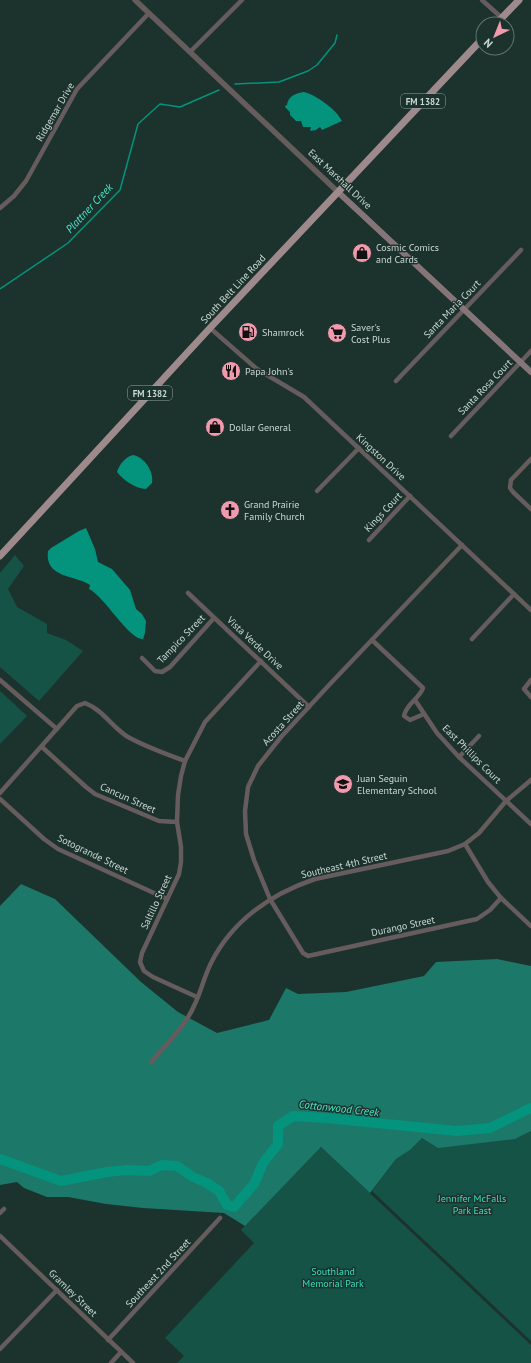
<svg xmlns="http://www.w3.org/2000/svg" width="531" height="1363" viewBox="0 0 531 1363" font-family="'PT Sans',sans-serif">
<rect width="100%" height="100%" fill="#1c322d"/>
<!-- green -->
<g fill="#165347">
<path d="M15,555L24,566L8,589L17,607L47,624V633L66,640L83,651L39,701L0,667V573Z"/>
<path d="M0,691L27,716L0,744Z"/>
<path d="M531,1131V1341L372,1191L396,1159L410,1150L422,1138L515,1139Z"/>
<path d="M321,1147L531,1345V1363H177L184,1356L165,1338L254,1243L241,1230Z"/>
</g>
<!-- forest -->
<path fill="#1c7868" d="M21,884L55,899L141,982L178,1012L217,1033L269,1020L286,988L298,994L346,992L424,976L436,962L497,959L531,966V1131L515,1139L438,1148L422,1138L410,1150L396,1159L370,1193L321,1147L245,1226L224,1213L143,1208L106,1204L68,1197H47L24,1188L17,1182L0,1185V906Z"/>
<!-- water -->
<g fill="#04937d">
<path d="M304,92C316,95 336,109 342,121L322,130L320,127L316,130L310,131L311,127H303L301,121H296L290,115V112L285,107V106L287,105C288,96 296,93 304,92Z"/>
<path d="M133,455C144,457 154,471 152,483L146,489C136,489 123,480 117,472C119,465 125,457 133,455Z"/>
<path d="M86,528L95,549L98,562L112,569L130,590L136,609L142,614L146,621L145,633L143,639C129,640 105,597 89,589L90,585C75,575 44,578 48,551L51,548L79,531Z"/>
</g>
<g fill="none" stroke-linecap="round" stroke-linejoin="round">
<!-- stream -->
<g stroke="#04937d" stroke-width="1.5">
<path d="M235,84L279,82L308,71L317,65L335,43L337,35"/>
<path d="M0,289L68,243L120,190L138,124L160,104L180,107L219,90"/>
</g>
<!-- river -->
<path stroke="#04937d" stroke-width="10" d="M0,1159L61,1181L107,1172L127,1170L149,1171L162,1165L177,1166L193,1177L207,1183L219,1191L227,1205L234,1207L254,1184L263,1163L278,1144V1126L293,1116L326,1118L457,1131L490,1128L531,1108"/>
<!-- minor -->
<g stroke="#665c5e" stroke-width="4.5">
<path d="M482,0L502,18"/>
<path d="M190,52L242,0"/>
<path d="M0,208L14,196L26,181L77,89L149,13"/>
<path d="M210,328L257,369L304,397L531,610"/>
<path d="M396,381L521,250"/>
<path d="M451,436L531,351"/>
<path d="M531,459L511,480L510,488L513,492L531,509"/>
<path d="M317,491L359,448"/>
<path d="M369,540L410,496"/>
<path d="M462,545L330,684L281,737L258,766L248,787L245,811L246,834L254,860L270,899L303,953L308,956L477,919L490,910L501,898"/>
<path d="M188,593L309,707"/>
<path d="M472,639L514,594"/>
<path d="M372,640L423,688C419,699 406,704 404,716L410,720L424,714"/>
<path d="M142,658L155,671L162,672L170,667L214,618"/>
<path d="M0,680L57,729"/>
<path d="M531,680L524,689L531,697"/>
<path d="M415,700L437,733L459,757L531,824"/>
<path d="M42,747L86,787L95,794L159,821L177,822"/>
<path d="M459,757L479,736"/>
<path d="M0,793L77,706L85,703C103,710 112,727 128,737C146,747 166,754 185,761"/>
<path d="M0,799L44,839L58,849L167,899"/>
<path d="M465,844L488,882L501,898L531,926"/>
<path d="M197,997L153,977L144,971L140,962L142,953L179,874L181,862V847L177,822L178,795L181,776L185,761L205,722L261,661"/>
<path d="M151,1062C165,1045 185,1027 194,1006C201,992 204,977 211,963C232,921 271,894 315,879L448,851L465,844L479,833L506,801L531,780"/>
<path d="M0,1213L4,1209"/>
<path d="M0,1236L133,1363"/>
<path d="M108,1340L220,1218"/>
<path d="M0,1349L57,1290"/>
<path d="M111,1363L121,1352"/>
</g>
<!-- tertiary -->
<path stroke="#665c5e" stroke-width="5.5" d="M135,0L338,192"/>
<!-- secondary -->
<path stroke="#867578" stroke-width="6" d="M338,192L531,372"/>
<!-- primary -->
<g stroke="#9e898d" stroke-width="7">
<path d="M496,24L519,0"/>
<path d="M0,556L210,328L483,38"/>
</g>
</g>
<!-- icons -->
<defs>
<g id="shop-disc" transform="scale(1)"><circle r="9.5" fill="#f29aad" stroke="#1c322d"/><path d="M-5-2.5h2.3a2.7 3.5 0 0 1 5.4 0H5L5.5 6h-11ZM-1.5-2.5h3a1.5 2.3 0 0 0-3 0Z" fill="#111"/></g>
<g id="fuel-disc" transform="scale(1)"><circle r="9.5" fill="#f29aad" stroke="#1c322d"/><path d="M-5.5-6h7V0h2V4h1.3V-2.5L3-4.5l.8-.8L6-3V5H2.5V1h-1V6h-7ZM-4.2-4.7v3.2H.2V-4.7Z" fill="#111"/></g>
<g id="supermarket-disc" transform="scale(1)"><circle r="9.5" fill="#f29aad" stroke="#1c322d"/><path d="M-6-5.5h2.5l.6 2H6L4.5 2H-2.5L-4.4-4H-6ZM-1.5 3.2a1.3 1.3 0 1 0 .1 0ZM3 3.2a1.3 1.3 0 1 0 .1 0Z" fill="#111"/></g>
<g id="restaurant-disc" transform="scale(1)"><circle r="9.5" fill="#f29aad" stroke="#1c322d"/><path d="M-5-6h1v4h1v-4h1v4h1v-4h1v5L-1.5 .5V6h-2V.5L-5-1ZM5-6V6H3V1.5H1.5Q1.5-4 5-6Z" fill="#111"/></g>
<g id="church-disc" transform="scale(1)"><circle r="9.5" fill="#f29aad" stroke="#1c322d"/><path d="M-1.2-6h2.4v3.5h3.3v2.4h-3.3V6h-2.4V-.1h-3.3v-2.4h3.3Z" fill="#111"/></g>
<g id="school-disc" transform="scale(1)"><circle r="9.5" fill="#f29aad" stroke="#1c322d"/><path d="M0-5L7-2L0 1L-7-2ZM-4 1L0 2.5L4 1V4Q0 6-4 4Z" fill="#111"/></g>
</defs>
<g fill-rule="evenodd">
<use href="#shop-disc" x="362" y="253"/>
<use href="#fuel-disc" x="248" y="332"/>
<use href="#supermarket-disc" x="337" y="333"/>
<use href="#restaurant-disc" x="231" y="371"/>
<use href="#shop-disc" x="215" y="427"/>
<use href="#church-disc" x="230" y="510"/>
<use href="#school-disc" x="343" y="784"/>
</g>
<g text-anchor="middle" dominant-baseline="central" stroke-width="3" stroke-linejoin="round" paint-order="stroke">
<!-- shield labels -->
<g fill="#1c322d" stroke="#96a6a2" stroke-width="1">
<rect x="401" y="94" width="44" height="14" rx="3"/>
<rect x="128" y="386" width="44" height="14" rx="3"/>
</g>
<g font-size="9" font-weight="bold" fill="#cad8d4">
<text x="423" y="101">FM 1382</text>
<text x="150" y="393">FM 1382</text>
</g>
<!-- street labels -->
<g font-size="10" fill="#cad8d4" stroke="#1c322d">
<text transform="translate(55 112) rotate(-60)">Ridgemar Drive</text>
<text transform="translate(340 179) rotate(43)">East Marshall Drive</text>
<text transform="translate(233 289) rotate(-47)">South Belt Line Road</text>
<text transform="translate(452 309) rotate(-46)">Santa Maria Court</text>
<text transform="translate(485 387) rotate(-46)">Santa Rosa Court</text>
<text transform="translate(381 457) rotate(43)">Kingston Drive</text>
<text transform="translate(383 512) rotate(-47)">Kings Court</text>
<text transform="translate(181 639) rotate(-46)">Tampico Street</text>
<text transform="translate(255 643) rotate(43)">Vista Verde Drive</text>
<text transform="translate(283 723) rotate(-48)">Acosta Street</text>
<text transform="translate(472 754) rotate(45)">East Phillips Court</text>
<text transform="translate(128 798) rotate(24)">Cancun Street</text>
<text transform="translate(93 854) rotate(26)">Sotogrande Street</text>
<text transform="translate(344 865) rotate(-13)">Southeast 4th Street</text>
<text transform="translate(156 902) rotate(-65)">Saltillo Street</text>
<text transform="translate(403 926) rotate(-12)">Durango Street</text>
<text transform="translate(158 1273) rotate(-47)">Southeast 2nd Street</text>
<text transform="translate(73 1293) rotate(44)">Gramley Street</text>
</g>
<!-- poi labels -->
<g font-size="10" fill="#cad8d4" stroke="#1c322d" text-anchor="start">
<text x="376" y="247">Cosmic Comics<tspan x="376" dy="12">and Cards</tspan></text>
<text x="351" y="327">Saver's<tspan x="351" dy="12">Cost Plus</tspan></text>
<text x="262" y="332">Shamrock</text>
<text x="245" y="371">Papa John's</text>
<text x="229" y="427">Dollar General</text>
<text x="244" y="504">Grand Prairie<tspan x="244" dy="12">Family Church</tspan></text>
<text x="357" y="778">Juan Seguin<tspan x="357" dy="12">Elementary School</tspan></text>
</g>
<!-- park labels -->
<g font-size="10" fill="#37dfc1" stroke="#1c322d">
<text x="472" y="1198">Jennifer McFalls<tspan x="472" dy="12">Park East</tspan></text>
<text x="333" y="1271">Southland<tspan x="333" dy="12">Memorial Park</tspan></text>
</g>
<!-- water labels -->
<g font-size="11" font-style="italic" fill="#49eacc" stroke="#1c322d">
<text transform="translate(89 208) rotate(-47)">Plattner Creek</text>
<text transform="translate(339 1108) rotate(6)">Cottonwood Creek</text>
</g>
</g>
<!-- north arrow -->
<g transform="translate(495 36) rotate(223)"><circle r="19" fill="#1c322d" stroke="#627470"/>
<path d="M0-3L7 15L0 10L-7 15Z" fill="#f29aad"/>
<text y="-6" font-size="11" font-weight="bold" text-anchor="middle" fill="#cad8d4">N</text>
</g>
</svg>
